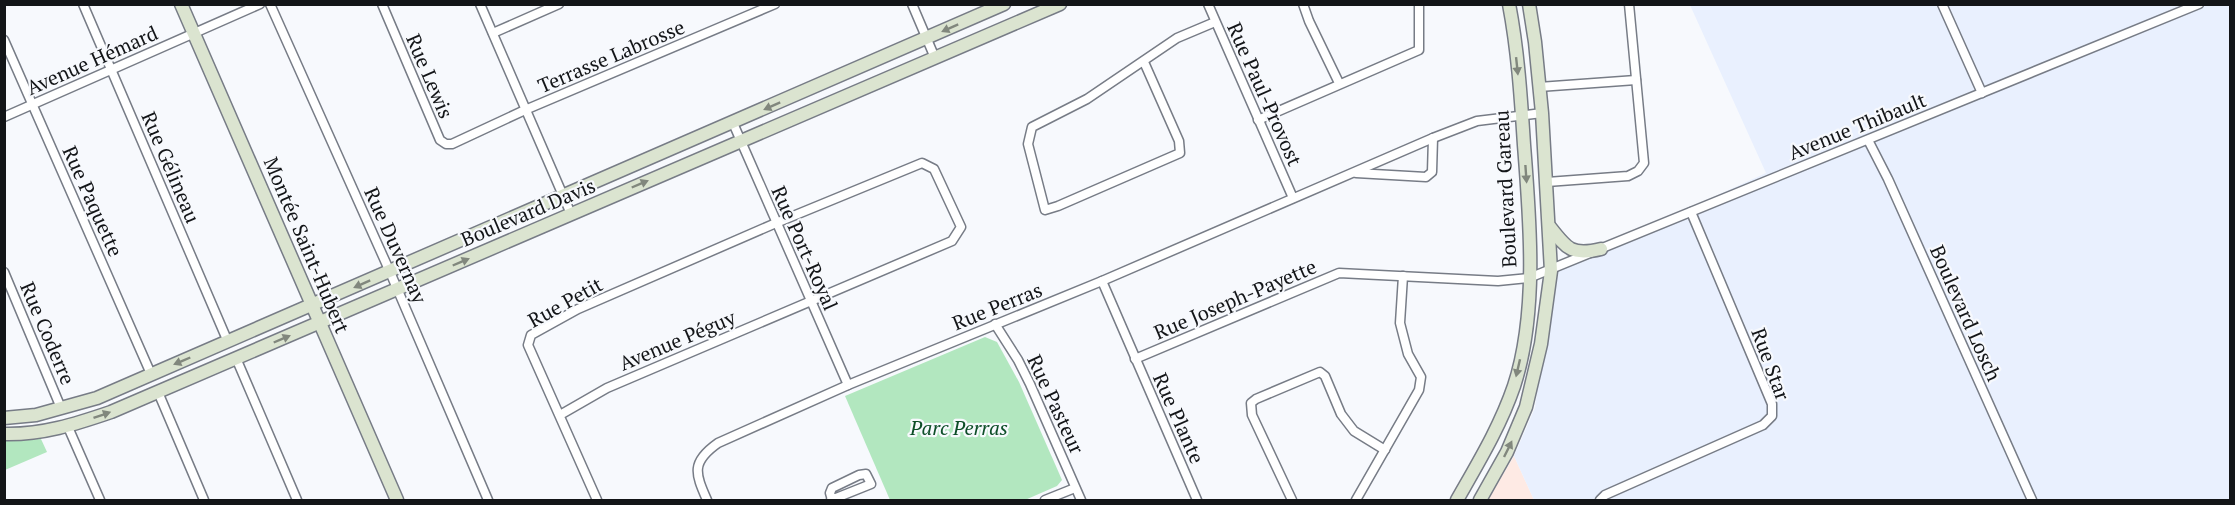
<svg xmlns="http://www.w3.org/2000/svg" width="2235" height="505" viewBox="0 0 2235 505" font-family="'PT Serif',serif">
<rect width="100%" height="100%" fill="#f7f9fd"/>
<!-- commercial -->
<path fill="#feeae4" d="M1514,456L1534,500H1488Z"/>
<!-- built -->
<path fill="#e9f0fe" d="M1690,5H2230L2229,500H1534L1514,456L1535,408L1553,270L1766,173Z"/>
<!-- green -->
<g fill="#b2e7bf">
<path d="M985,337L997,342L1019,382L1062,480L1057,486L1025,500H890L845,396Z"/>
<path d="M41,439L47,452L5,470V441Z"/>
</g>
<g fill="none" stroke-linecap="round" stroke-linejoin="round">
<!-- street casing -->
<g stroke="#777c86" stroke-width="11">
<g id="street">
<path d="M83,4L228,342"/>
<path d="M270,4L390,272L488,500"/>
<path d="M382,4L440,140L446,144H452L525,110L775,4"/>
<path d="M480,4L571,214"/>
<path d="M912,4L935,58"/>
<path d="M1208,4L1293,198"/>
<path d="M1303,4L1309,21L1339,83"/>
<path d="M1942,4L1982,93"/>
<path d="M493,33L559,4"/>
<path d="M4,40L151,374"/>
<path d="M1144,62L1179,141L1180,153L1058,206L1045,210L1028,144L1032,127L1087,99L1177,38L1215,22"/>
<path d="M1539,87L1636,80"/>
<path d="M4,117L260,4"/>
<path d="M1258,120L1419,50V4"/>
<path d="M733,123L848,385"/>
<path d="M1868,140L1888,179L2032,500"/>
<path d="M1356,173L1426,177L1432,172L1433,138"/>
<path d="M1547,182L1628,176L1638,171L1644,163L1629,4"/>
<path d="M4,272L61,408"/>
<path d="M1102,281L1197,500"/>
<path d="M995,324L1018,360L1030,384L1081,500"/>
<path d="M236,358L297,500"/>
<path d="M1135,359L1339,273L1498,281L1529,278L2199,4"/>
<path d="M158,392L204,500"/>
<path d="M560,415L607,388L952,241L961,227L934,169L922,163L776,223L578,309L531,335L528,345L597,500"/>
<path d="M68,427L100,500"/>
<path d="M707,500C695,473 691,462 718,443L848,385L1102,281L1433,138L1477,121L1542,113"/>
<path d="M831,500L871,484L866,474L859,475L832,488L830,493L832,500"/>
<path d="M1045,500L1075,488"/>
<path d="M1292,500L1252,415L1251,403L1256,399L1320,372L1325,376L1341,414L1354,431L1385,450"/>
<path d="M1356,500L1419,390L1421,377L1408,354L1400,323L1403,276"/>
<path d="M1600,500L1605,495L1763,425L1772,416V404L1691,212"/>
</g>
</g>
<!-- secondary casing -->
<g stroke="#777c86" stroke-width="15">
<g id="secondary">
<path d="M181,4L397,500"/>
<path d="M1550,227C1567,249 1572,256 1601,249"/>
<path d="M4,418L36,415L97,398L1004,4"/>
<path d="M4,434C42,435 76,424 111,412L1060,4"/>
<path d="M1457,500C1478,463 1500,427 1514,386C1538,313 1530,221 1524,145C1521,99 1518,51 1509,4"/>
<path d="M1480,500L1507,452L1526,407L1541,344L1551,271L1542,113L1535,42L1529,4"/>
</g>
</g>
<!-- street -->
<use href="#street" stroke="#fff" stroke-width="8"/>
<!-- secondary -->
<use href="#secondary" stroke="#dbe4d0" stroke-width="12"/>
</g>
<!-- one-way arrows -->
<defs><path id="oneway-solid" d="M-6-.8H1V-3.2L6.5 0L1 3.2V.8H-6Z" transform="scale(1.5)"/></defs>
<g fill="#81877d">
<use href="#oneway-solid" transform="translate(950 28) rotate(156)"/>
<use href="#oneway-solid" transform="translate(1517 66) rotate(84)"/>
<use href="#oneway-solid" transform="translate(772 106) rotate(156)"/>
<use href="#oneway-solid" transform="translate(1526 174) rotate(86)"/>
<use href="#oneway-solid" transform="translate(640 184) rotate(-23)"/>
<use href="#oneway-solid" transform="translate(461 262) rotate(-23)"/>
<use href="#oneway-solid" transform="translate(362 284) rotate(156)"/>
<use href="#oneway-solid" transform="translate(282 339) rotate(-23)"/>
<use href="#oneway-solid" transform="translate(182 361) rotate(157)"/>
<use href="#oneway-solid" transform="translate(1518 368) rotate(103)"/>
<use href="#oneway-solid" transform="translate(102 415) rotate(-19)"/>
<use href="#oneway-solid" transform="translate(1508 449) rotate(-64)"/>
</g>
<g text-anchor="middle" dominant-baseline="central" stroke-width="4.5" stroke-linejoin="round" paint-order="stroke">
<!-- street labels -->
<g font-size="20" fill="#131518" stroke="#f7f9fd">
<text transform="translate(611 56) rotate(-23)">Terrasse Labrosse</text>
<text transform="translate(92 60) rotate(-24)">Avenue Hémard</text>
<text transform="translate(430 76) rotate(67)">Rue Lewis</text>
<text transform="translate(1265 94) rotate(66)">Rue Paul-Provost</text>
<text transform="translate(1857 126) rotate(-22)">Avenue Thibault</text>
<text transform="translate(171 167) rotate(67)">Rue Gélineau</text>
<text transform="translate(1505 189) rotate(-93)">Boulevard Gareau</text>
<text transform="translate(93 201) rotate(66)">Rue Paquette</text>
<text transform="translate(528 212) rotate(-23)">Boulevard Davis</text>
<text transform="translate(307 245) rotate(67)">Montée Saint-Hubert</text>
<text transform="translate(396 245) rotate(66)">Rue Duvernay</text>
<text transform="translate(805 248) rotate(66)">Rue Port-Royal</text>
<text transform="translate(1235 299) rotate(-23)">Rue Joseph-Payette</text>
<text transform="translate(565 302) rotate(-29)">Rue Petit</text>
<text transform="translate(997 306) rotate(-22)">Rue Perras</text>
<text transform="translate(1966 313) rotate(66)">Boulevard Losch</text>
<text transform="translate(48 333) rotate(67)">Rue Coderre</text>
<text transform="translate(677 340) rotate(-23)">Avenue Péguy</text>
<text transform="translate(1771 364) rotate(70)">Rue Star</text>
<text transform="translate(1056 404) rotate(65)">Rue Pasteur</text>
<text transform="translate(1179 418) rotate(66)">Rue Plante</text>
</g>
<!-- park labels -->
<g font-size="20" font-style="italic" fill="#0d4e28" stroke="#f7f9fd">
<text x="959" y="427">Parc Perras</text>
</g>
</g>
<!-- border -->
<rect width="2235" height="505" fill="none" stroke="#131518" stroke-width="12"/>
</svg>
